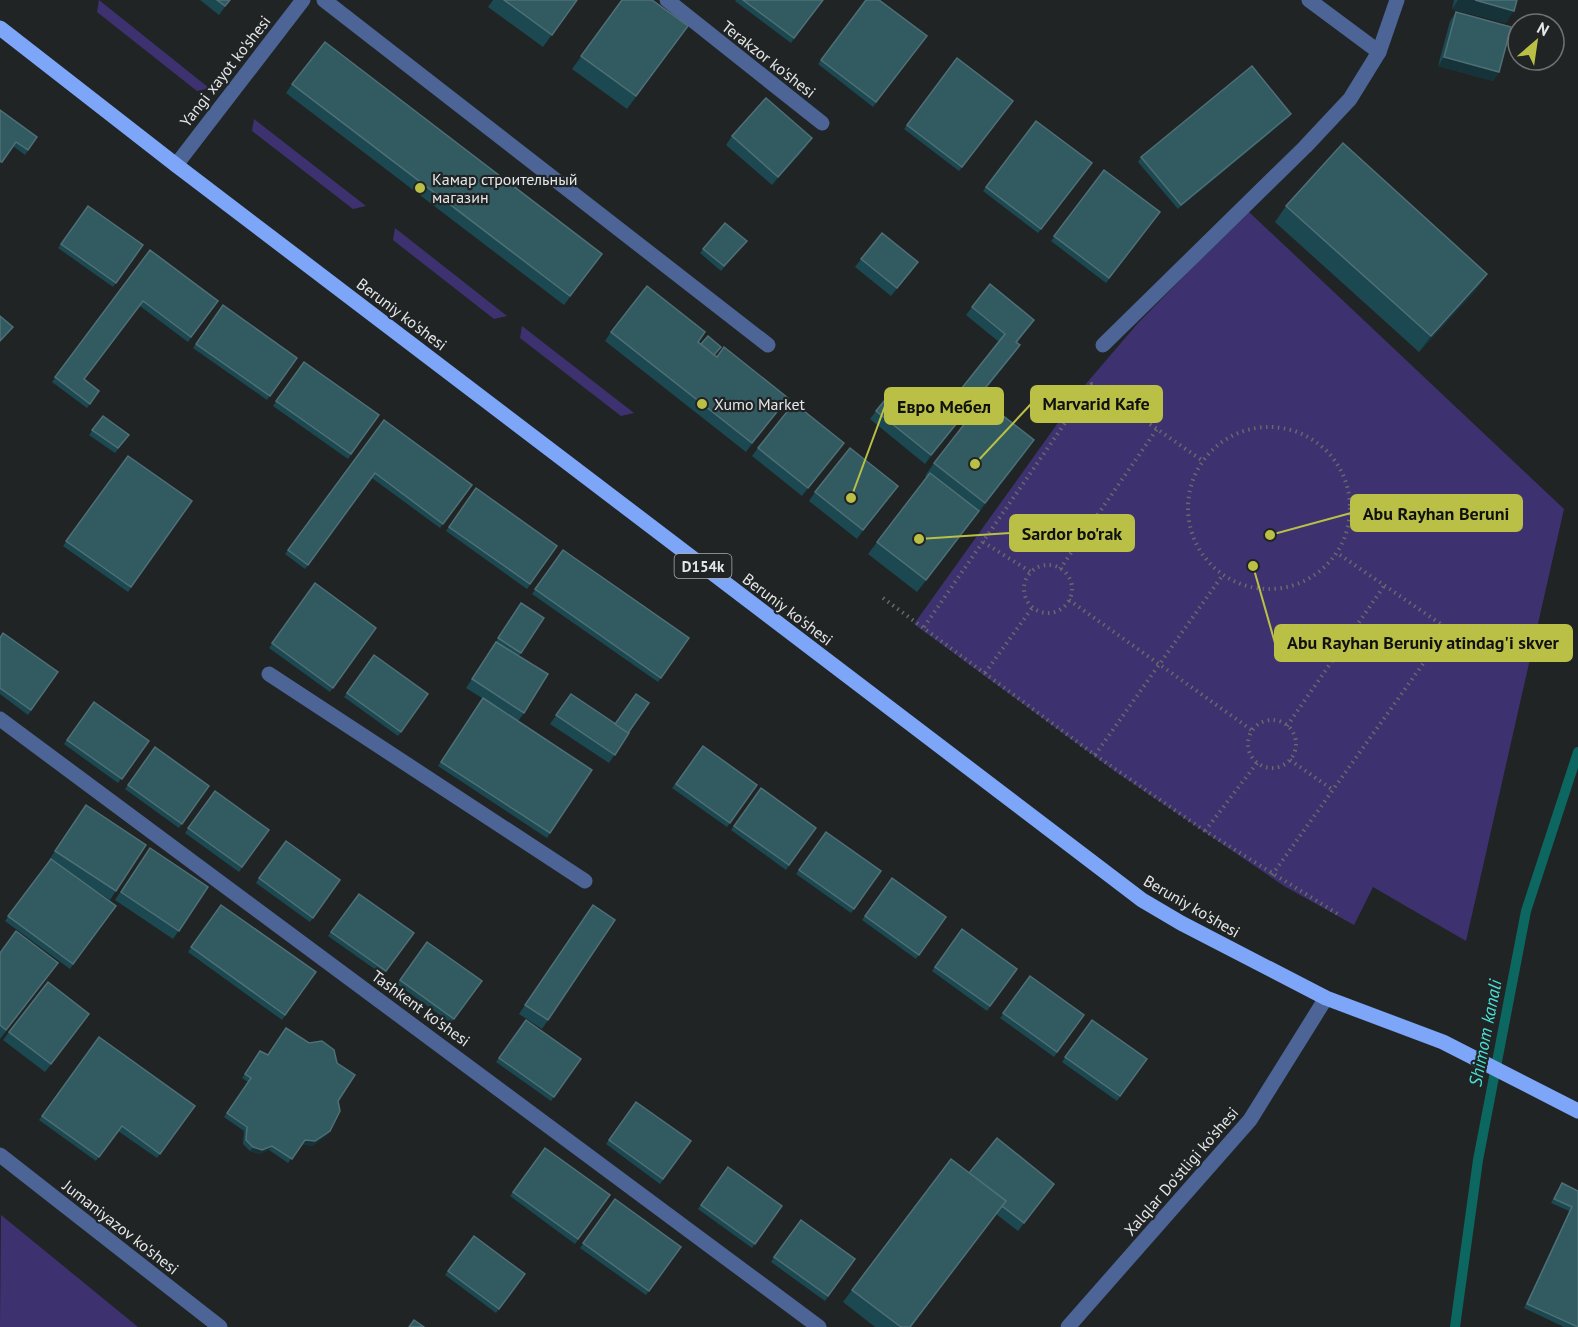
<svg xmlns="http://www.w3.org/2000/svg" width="1578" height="1327" viewBox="0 0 1578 1327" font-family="'PT Sans',sans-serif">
<rect width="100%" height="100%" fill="#212425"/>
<!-- green -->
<g fill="#3d326f">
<path d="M99,0L209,88L197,91L97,12Z"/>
<path d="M254,119L366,206L353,209L252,131Z"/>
<path d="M1248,211L1564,509L1466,941L1373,887L1354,925L1284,886L1116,772L914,624L1085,385L1138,323Z"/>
<path d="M395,228L507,316L494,319L393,240Z"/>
<path d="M522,326L634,413L621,416L520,338Z"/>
<path d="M1,1215L138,1327H0Z"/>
</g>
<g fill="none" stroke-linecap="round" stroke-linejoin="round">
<!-- stream -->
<path stroke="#0c6761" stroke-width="10" d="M1455,1327L1478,1160L1526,911L1578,752"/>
<!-- path -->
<g stroke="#67696a" stroke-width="4" stroke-dasharray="1.5 4.5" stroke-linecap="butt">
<circle cx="1269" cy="508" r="81"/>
<path d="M983,542L1031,572"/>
<circle cx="1048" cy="589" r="24"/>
<path d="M1060,569L1157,429"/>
<path d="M883,598L1095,755L1205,831L1341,916"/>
<path d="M1069,600L1253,731"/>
<path d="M924,627L1092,384L1203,461"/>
<path d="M985,673L1032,608"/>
<circle cx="1272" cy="744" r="24"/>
<path d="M1287,726L1384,586"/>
<path d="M1095,755L1222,576"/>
<path d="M1290,760L1333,790"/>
<path d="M1205,831L1257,763"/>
<path d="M1272,875L1448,629L1337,553"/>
</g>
<!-- service -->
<g stroke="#4c6496" stroke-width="15">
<path d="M324,0L768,345"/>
<path d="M1379,52L1397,0"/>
<path d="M269,674L585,881"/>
</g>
<!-- minor -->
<g stroke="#4c6496" stroke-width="15">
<path d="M667,0L822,123"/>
<path d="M176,165L303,0"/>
<path d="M1103,345L1305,147L1350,99L1379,52L1309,0"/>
<path d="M0,719L819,1327"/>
<path d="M0,1155L220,1327"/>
</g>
<!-- tertiary -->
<path stroke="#4c6496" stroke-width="15" d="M1068,1327L1250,1120L1326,998"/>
<!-- primary -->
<path stroke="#7da6f8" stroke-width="15" d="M0,28L176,165L1142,900L1181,923L1326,998L1443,1042L1578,1111"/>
</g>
<!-- wall -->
<g fill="#1c4951">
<path d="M200,0H230L219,15Z"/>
<path d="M493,0H577L543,47L488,7Z"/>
<path d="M622,0L688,26L627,109L572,69Z"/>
<path d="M736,0H823L791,43L735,1Z"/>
<path d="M866,0L927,36L873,107L818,64Z"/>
<path d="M1454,0H1517L1506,23L1452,9Z"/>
<path d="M1456,12L1499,72L1493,81L1438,66L1450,21Z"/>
<path d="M957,58L1013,101L959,171L904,129Z"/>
<path d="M292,84L596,262L564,305L286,93Z"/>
<path d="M0,110L37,137L25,155L13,146L0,164Z"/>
<path d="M1291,114L1288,118L1178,209L1138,162L1141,157Z"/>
<path d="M1036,121L1092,163L1038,233L983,191Z"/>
<path d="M732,136L806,147L772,185L726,145Z"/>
<path d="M1104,170L1160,212L1106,283L1051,241Z"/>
<path d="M88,206L143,245L113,287L58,248Z"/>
<path d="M1286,206L1487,274L1476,290L1419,352L1275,222Z"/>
<path d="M743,245L721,271L700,253L703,249Z"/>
<path d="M150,250L218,301L188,342L140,306L84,379L99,391L87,408L52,382Z"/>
<path d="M861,259L912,271L891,296L855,267Z"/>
<path d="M223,305L297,358L267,400L193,348Z"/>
<path d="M972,307L1034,320L1017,343L1014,354L925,464L870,419L876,411L934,423L999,342L966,315Z"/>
<path d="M611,332L698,342L782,406L746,452L605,341Z"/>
<path d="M304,362L379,415L348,459L273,406Z"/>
<path d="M103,416L129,435L115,453L89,435Z"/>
<path d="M384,420L472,485L440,528L372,478L305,569L285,554Z"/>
<path d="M844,443L802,496L752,456L758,448Z"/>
<path d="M1026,452L917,592L868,554L927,477L925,476L934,463Z"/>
<path d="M128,456L192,501L128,592L63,546Z"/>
<path d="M898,486L857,539L809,501L815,492Z"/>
<path d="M476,488L557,546L527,589L446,531Z"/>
<path d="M563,550L689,638L658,682L532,594Z"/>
<path d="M315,583L376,628L330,692L269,648Z"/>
<path d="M521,603L544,618L519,656L524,713L518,721L592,770L547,838L438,766L482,698L466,688Z"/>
<path d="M0,638L58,672L28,715L0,694Z"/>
<path d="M374,655L428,694L398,736L344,697Z"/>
<path d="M571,694L615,724L649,703L609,763L550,724Z"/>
<path d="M94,702L149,741L118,783L64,744Z"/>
<path d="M703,746L757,785L727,827L672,788Z"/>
<path d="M128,785L209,786L179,828L125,789Z"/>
<path d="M215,791L269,830L239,872L185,833Z"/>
<path d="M86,805L146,845L110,900L77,878L116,906L70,969L5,921L50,860H49Z"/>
<path d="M734,826L816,828L786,870L731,830Z"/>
<path d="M826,832L881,871L851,913L796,874Z"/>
<path d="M150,848L208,887L173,939L115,900Z"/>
<path d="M259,878L340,880L310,922L256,883Z"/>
<path d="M892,878L946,917L916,959L862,920Z"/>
<path d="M359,894L414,933L383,975L328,936Z"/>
<path d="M221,905L316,972L282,1020L188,952Z"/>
<path d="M593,905L615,920L542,1029L519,1014Z"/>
<path d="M962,929L1017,969L987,1011L932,971Z"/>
<path d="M427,942L482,981L451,1023L397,984Z"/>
<path d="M0,953L52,971L0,1039Z"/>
<path d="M1030,976L1084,1015L1054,1057L1000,1018Z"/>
<path d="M526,1020L581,1059L551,1101L496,1062Z"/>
<path d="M1092,1020L1147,1059L1117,1101L1062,1062Z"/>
<path d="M83,1023L45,1072L3,1040L9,1032Z"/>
<path d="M99,1037L195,1106L157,1158L118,1131L96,1161L39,1120Z"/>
<path d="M260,1051L338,1101L330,1131L327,1135L312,1146L302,1144L288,1163L269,1150L259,1154L250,1151L243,1144L244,1131L224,1117L248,1082L242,1078Z"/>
<path d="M636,1102L691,1141L660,1184L606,1144Z"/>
<path d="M545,1148L610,1195L575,1244L510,1196Z"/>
<path d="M728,1167L782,1206L752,1248L698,1209Z"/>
<path d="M969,1173L1048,1192L1018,1231L996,1214L911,1327H875L843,1302L852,1290Z"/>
<path d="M1562,1183L1578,1191V1327H1564L1524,1308L1569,1211L1551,1203Z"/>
<path d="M615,1199L681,1247L646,1295L580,1248Z"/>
<path d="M474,1236L525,1274L496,1313L445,1275Z"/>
<path d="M774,1257L855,1259L825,1301L771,1262Z"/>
</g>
<!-- shaded-wall -->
<g fill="#153339">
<path d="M1458,0H1475L1514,11L1506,23L1452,9Z"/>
<path d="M1444,57L1499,72L1493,81L1438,66Z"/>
<path d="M1291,114L1288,118L1178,209L1181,205Z"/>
<path d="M812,138L806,147L772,185L778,177Z"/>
<path d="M918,262L912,271L891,296L897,288Z"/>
<path d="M1487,274L1476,290L1419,352L1431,336Z"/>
<path d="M1020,345L1014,354L925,464L931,455Z"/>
<path d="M788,398L782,406L746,452L752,443Z"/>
<path d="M1034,440L1026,452L977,515L985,503Z"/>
<path d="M844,443L838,452L802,496L808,488Z"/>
<path d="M898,486L892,494L857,539L863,530Z"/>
<path d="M979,511L971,523L917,592L926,580Z"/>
<path d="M330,1131L327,1135L312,1146L302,1144L305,1140Z"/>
<path d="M272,1146L269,1150L259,1154L250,1151L253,1147Z"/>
<path d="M1006,1201L911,1327H910Z"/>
</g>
<!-- building -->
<g fill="#325a61" stroke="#4e7076" stroke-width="1.5">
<path d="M217,0H230L225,6Z"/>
<path d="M504,0H577L552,35Z"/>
<path d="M622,0H652L688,26L636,96L581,56Z"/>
<path d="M743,0H823L794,38Z"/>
<path d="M866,0H879L927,36L876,102L821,60Z"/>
<path d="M1475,0H1517L1514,11Z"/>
<path d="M1456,12L1511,27L1499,72L1444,57Z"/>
<path d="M325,42L602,254L570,296L292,84Z"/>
<path d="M957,58L1013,101L962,167L907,125Z"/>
<path d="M1252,66L1291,114L1181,205L1141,157Z"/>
<path d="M766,98L812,138L778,177L732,136Z"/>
<path d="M0,110L37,137L28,150L16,142L2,162L0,161Z"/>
<path d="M1036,121L1092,163L1041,229L986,187Z"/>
<path d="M1343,143L1487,274L1431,336L1286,206Z"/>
<path d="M1104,170L1160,212L1109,278L1054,236Z"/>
<path d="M88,206L143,245L116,283L61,244Z"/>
<path d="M725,223L747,241L724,266L703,249Z"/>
<path d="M882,233L918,262L897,288L861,259Z"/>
<path d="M150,250L218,301L191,337L143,301L84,379L99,391L90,404L55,377Z"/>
<path d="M990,284L1034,320L1016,342L1020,345L931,455L876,411L893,390L934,423L1005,334L972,307Z"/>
<path d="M647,286L705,332L698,342L717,357L724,347L788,398L752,443L611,332Z"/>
<path d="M223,305L297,358L270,396L196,344Z"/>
<path d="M0,316L13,327L0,341Z"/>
<path d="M708,336L721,347L714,355L701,344Z"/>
<path d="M304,362L379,415L351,454L276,401Z"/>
<path d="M983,400L1034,440L985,503L934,463Z"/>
<path d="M794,403L844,443L808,488L758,448Z"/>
<path d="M103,416L129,435L118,448L92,430Z"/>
<path d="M384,420L472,485L443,524L375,473L308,565L288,550Z"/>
<path d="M850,448L898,486L863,530L815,492Z"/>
<path d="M128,456L192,501L131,587L66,541Z"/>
<path d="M930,473L979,511L926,580L877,542Z"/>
<path d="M476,488L557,546L530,584L449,527Z"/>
<path d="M563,550L689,638L661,678L535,589Z"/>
<path d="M315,583L376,628L333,688L272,643Z"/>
<path d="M521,603L544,618L521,653L498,638Z"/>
<path d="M3,633L58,672L31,710L0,688V638Z"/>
<path d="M496,642L548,674L524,713L472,679Z"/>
<path d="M374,655L428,694L401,732L347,693Z"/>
<path d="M571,694L629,733L615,755L556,715Z"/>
<path d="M636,694L649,703L628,733L615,724Z"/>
<path d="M483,698L592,770L550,833L441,762Z"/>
<path d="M94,702L149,741L122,779L67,740Z"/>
<path d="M703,746L757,785L730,823L676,784Z"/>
<path d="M155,747L209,786L182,824L128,785Z"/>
<path d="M761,788L816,828L789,865L734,826Z"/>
<path d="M215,791L269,830L242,867L188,828Z"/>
<path d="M86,805L146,845L116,891L55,851Z"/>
<path d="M826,832L881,871L854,909L799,870Z"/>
<path d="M286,841L340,880L313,918L259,878Z"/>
<path d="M150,848L208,887L179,931L121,892Z"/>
<path d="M51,859L116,906L73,964L8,916Z"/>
<path d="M892,878L946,917L919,955L865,916Z"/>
<path d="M359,894L414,933L386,971L331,932Z"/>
<path d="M221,905L316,972L285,1015L191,947Z"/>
<path d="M593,905L615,920L548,1020L525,1005Z"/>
<path d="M962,929L1017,969L990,1006L935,967Z"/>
<path d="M16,931L58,963L6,1030L0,1025V953Z"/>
<path d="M427,942L482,981L454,1019L400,980Z"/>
<path d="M1030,976L1084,1015L1057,1052L1003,1013Z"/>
<path d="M48,982L89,1014L51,1064L9,1032Z"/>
<path d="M526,1020L581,1059L554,1097L499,1058Z"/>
<path d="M1092,1020L1147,1059L1120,1096L1065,1057Z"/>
<path d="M286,1028L309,1043L322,1041L334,1050L337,1063L355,1075L338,1101L340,1111L330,1131L315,1141L305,1140L292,1159L272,1146L262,1150L253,1147L246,1140L247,1127L227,1113L251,1078L245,1074L260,1051L268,1055Z"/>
<path d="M99,1037L195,1106L160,1154L122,1126L99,1157L42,1116Z"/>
<path d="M636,1102L691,1141L663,1179L609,1140Z"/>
<path d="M997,1138L1054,1184L1024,1223L1002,1206L1006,1201L969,1173Z"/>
<path d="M545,1148L610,1195L578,1239L513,1192Z"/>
<path d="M951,1159L1006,1201L910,1327H901L852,1290Z"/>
<path d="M728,1167L782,1206L755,1244L701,1205Z"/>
<path d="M1562,1183L1578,1191V1327L1527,1304L1572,1207L1554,1199Z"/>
<path d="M615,1199L681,1247L649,1291L583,1243Z"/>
<path d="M801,1220L855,1259L828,1296L774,1257Z"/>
<path d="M474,1236L525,1274L499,1309L448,1271Z"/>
<path d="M414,1320L424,1327H409Z"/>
</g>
<!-- markers -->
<g fill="#bac045" stroke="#212425" stroke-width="2">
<circle cx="420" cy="188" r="6"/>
<circle cx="702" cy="404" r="6"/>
</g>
<g text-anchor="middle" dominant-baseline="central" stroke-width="4.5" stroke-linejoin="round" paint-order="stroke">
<!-- shield labels -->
<rect fill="#212425" stroke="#aaacad" stroke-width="1.5" x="674.5" y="554" width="57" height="24" rx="4.5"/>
<g font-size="15" font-weight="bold" fill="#e4e6e7">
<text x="703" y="566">D154k</text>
</g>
<!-- street labels -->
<g font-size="16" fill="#e4e6e7" stroke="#212425">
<text transform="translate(769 59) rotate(38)">Terakzor ko'shesi</text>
<text transform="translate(225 71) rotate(-52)">Yangi xayot ko'shesi</text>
<text transform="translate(402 314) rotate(37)">Beruniy ko'shesi</text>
<text transform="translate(788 609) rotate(37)">Beruniy ko'shesi</text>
<text transform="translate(1192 906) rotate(30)">Beruniy ko'shesi</text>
<text transform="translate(421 1008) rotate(36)">Tashkent ko'shesi</text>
<text transform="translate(1181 1171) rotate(-49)">Xalqlar Do'stligi ko'shesi</text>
<text transform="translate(121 1227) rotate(38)">Jumaniyazov ko'shesi</text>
</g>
<!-- poi labels -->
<g font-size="16" fill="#e4e6e7" stroke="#212425" text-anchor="start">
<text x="432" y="179">Камар строительный<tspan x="432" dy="18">магазин</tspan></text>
<text x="714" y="404">Xumo Market</text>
</g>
<!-- water labels -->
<g font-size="18" font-style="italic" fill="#48e2d7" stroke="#212425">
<text transform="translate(1485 1033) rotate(-79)">Shimom kanali</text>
</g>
</g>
<!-- callouts -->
<path fill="none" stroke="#bac045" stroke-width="2" d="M975 464L1031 404M851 498L885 406M1270 535L1351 513M919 539L1010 533M1253 566L1275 643"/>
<g fill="#bac045" stroke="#212425" stroke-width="2">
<circle cx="975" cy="464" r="6"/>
<circle cx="851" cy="498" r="6"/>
<circle cx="1270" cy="535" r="6"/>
<circle cx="919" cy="539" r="6"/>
<circle cx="1253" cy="566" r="6"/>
</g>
<g fill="#bac045" stroke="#bac045" stroke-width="2">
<rect x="1031" y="386" width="131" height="36" rx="6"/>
<rect x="885" y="388" width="118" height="36" rx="6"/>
<rect x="1351" y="495" width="171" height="36" rx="6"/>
<rect x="1010" y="515" width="124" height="36" rx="6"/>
<rect x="1275" y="625" width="297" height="36" rx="6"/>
</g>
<g font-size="18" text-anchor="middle" font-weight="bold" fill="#111">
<text x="1096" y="410">Marvarid Kafe</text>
<text x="944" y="413">Евро Мебел</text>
<text x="1436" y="520">Abu Rayhan Beruni</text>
<text x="1072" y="540">Sardor bo'rak</text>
<text x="1423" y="649">Abu Rayhan Beruniy atindag'i skver</text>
</g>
<!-- north arrow -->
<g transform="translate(1536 42) rotate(29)"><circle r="28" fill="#212425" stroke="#6f7273" stroke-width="1.5"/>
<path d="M0-4.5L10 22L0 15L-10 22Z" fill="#bac045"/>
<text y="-9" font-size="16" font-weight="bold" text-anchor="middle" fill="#e4e6e7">N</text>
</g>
</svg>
